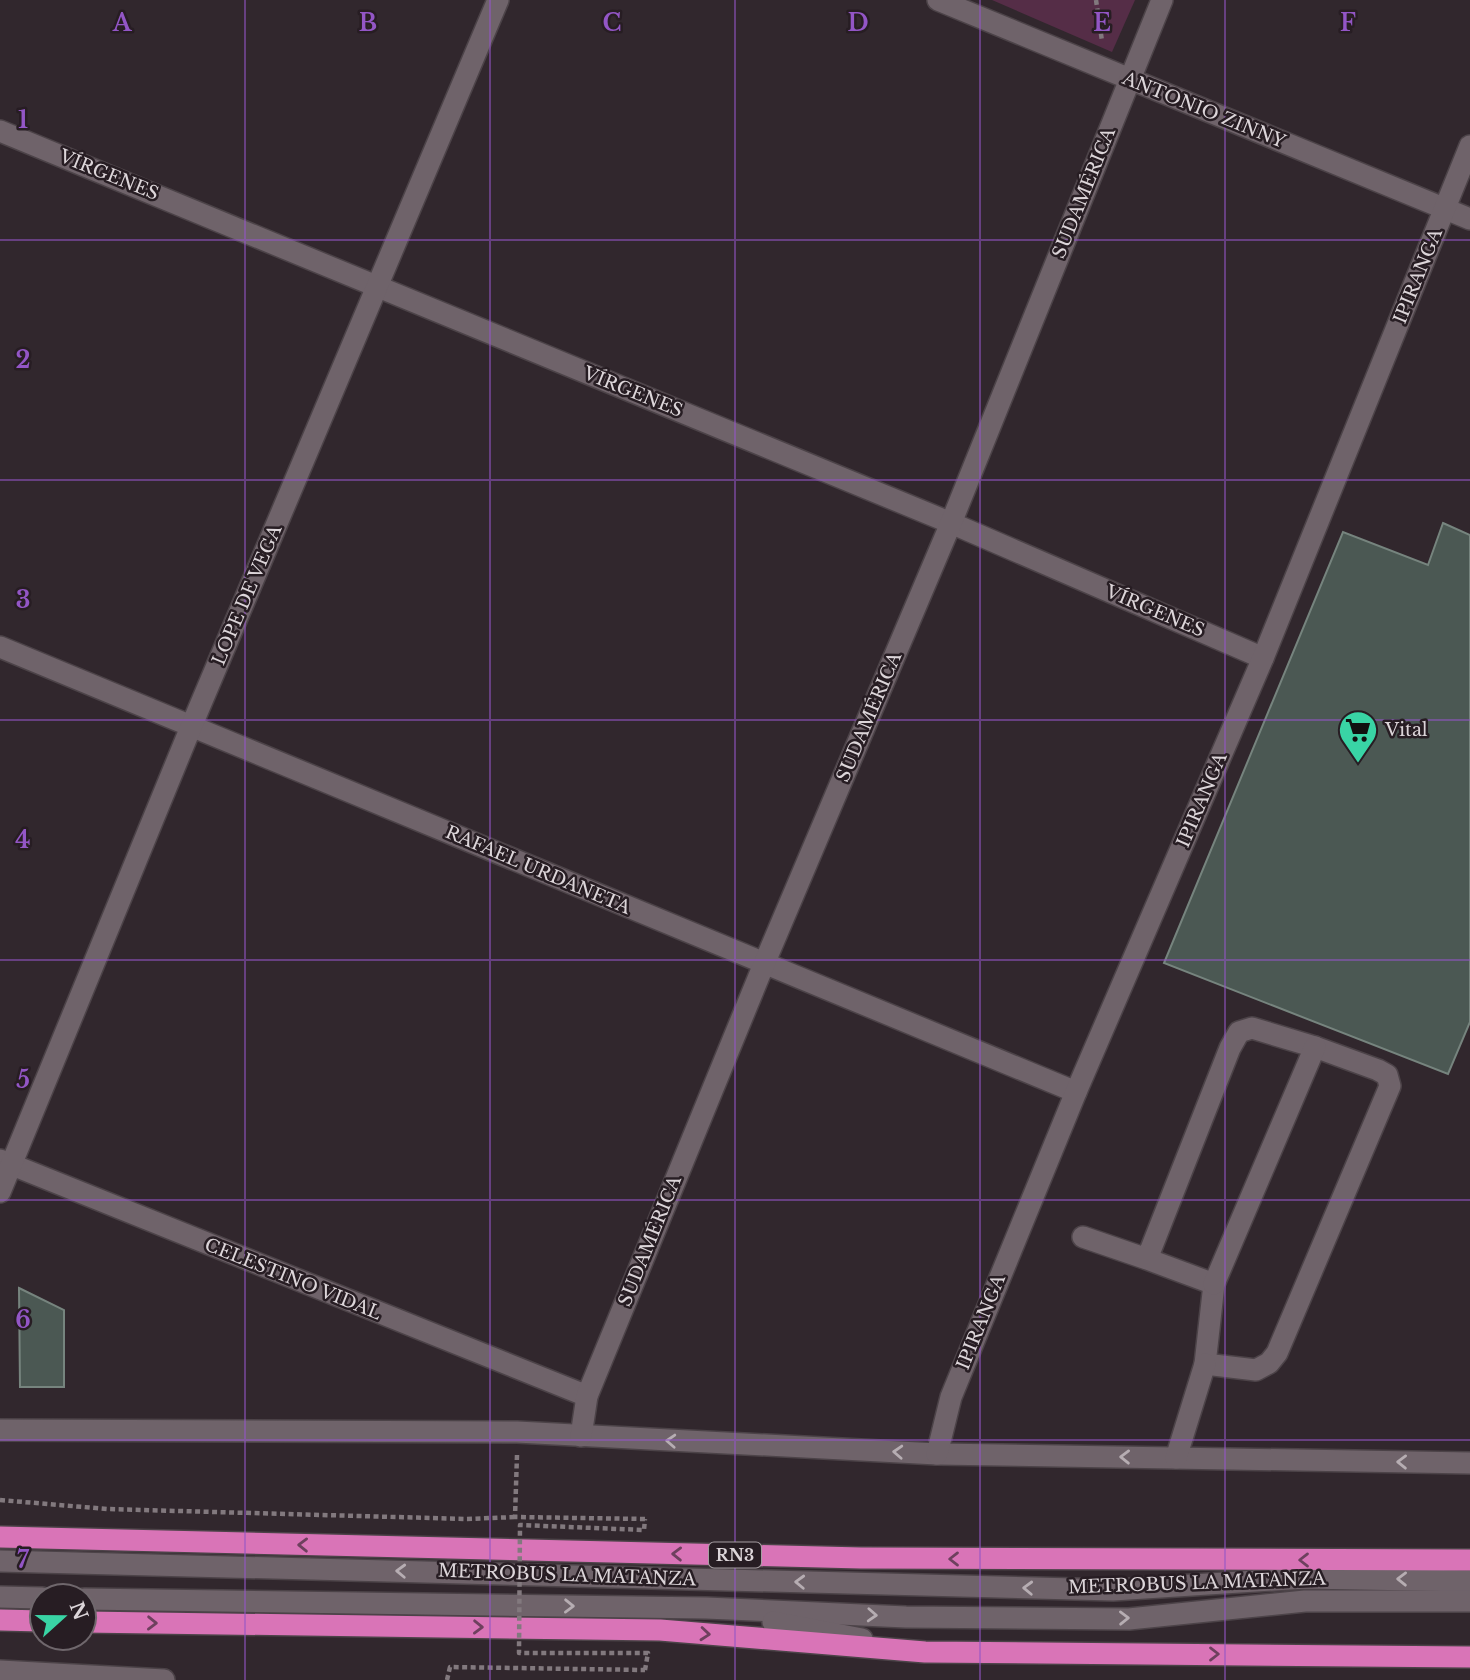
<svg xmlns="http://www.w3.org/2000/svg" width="1470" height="1680" viewBox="0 0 1470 1680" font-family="'Libre Baskerville',serif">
<rect width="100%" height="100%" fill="#31272d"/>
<!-- green -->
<path fill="#552d47" d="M992,0H1135L1112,52Z"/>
<!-- building -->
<g fill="#4b5853" stroke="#76847e" stroke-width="2">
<path d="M1443,523L1470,535V1022L1448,1074L1164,963L1343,532L1428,565Z"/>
<path d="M19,1288L64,1310V1387H20Z"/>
</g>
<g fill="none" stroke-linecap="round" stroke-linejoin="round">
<!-- minor casing -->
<g stroke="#4c4348" stroke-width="24">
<g id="minor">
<path d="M938,0L1470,219"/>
<path d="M0,131L951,523L1263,658"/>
<path d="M0,647L1076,1092"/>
<path d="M0,1160L587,1396"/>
<path d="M0,1192L191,727L498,0"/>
<path d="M1083,1237L1147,1259L1230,1048L1239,1032L1252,1028L1315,1047L1378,1070L1387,1075L1390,1086L1277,1353L1269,1363L1256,1370L1205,1364L1214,1284L1147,1259"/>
<path d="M1214,1284L1315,1047"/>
<path d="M0,1430L517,1432L937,1454L1470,1463"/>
<path d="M581,1436L587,1396L764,964L951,523L1162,0"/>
<path d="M937,1454L951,1397L1076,1092L1263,658L1470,146"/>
<path d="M1176,1458L1205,1364"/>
<path d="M0,1561L1113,1590L1305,1578L1470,1581"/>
<path d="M0,1597L42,1598"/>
<path d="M84,1599L706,1608L906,1617L1129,1619L1305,1601H1470"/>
<path d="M773,1622L862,1639"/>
<path d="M0,1671L164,1680"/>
</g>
</g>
<!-- highway casing -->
<g stroke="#4c4348" stroke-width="24">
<g id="highway">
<path d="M0,1537L861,1558L1470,1560"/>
<path d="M0,1620L42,1621"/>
<path d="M84,1622L660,1630L925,1652L1470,1657"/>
</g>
</g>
<!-- path -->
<g stroke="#82797e" stroke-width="4.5" stroke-dasharray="5 3.5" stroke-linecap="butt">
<path d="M1096,0L1102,41"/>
<path d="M517,1455L515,1517L645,1519"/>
<path d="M0,1500L107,1509L467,1519L515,1517"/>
<path d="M447,1680L450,1667L645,1670"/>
</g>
<!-- minor -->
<use href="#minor" stroke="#6f636a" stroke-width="21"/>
<!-- highway -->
<use href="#highway" stroke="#d974b7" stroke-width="21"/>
<!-- path-bridge -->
<path stroke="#82797e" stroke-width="4.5" stroke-dasharray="5 3.5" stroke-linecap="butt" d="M645,1670L648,1653H519L520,1525L644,1530L645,1519"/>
</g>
<!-- one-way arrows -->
<defs><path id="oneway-chevron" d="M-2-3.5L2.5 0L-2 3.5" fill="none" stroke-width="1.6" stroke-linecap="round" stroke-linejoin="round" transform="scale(1.75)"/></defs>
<g stroke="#b6adb2">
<use href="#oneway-chevron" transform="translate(671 1441) rotate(-177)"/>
<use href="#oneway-chevron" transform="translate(898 1452) rotate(-177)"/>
<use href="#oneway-chevron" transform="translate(1125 1457) rotate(-179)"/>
<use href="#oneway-chevron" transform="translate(1402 1462) rotate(-179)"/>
<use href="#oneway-chevron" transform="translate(401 1571) rotate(-178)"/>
<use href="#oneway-chevron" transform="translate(1402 1579) rotate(-179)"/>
<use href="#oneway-chevron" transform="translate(800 1582) rotate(-178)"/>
<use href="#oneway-chevron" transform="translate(1028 1588) rotate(-178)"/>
<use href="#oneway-chevron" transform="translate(569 1606) rotate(1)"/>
<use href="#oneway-chevron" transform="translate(872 1615) rotate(3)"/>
<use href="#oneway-chevron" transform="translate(1124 1618) rotate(-1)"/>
</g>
<g stroke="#6e405e">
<use href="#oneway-chevron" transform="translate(303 1545) rotate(-179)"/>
<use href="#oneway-chevron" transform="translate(677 1554) rotate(-179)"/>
<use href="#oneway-chevron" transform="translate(954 1559) rotate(-180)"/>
<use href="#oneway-chevron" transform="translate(1304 1560) rotate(-180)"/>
<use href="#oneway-chevron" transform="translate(152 1623) rotate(1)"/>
<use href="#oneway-chevron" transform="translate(478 1627) rotate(1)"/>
<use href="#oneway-chevron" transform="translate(705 1634) rotate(5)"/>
<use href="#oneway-chevron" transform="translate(1214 1654)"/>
</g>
<!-- grid -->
<path fill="none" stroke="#9356c6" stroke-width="2" stroke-opacity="0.55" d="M245,0V1680M490,0V1680M735,0V1680M980,0V1680M1225,0V1680M0,240H1470M0,480H1470M0,720H1470M0,960H1470M0,1200H1470M0,1440H1470"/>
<!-- icons -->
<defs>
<g id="supermarket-pin" transform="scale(2.0125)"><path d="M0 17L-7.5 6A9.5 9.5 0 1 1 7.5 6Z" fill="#39d4a5" stroke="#271d23"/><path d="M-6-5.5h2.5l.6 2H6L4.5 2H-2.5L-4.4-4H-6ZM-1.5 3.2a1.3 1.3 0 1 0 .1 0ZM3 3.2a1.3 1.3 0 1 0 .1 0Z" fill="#111"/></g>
</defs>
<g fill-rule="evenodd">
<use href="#supermarket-pin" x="1358" y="730"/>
</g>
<g text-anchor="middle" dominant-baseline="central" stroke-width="5" stroke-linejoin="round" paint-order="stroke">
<!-- shield labels -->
<rect fill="#271d23" stroke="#a69ea2" stroke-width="2" x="709" y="1542.5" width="52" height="25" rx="5"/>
<g font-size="16" font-weight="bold" fill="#dcd5d9">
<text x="735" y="1555">RN3</text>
</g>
<!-- street labels -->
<g font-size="18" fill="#dcd5d9" stroke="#271d23">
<text transform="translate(1204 110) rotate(22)">ANTONIO ZINNY</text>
<text transform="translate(109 175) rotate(22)">VÍRGENES</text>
<text transform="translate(1084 193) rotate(-68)">SUDAMÉRICA</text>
<text transform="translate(1418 276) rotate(-68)">IPIRANGA</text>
<text transform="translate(633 392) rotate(22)">VÍRGENES</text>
<text transform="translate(247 595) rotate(-67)">LOPE DE VEGA</text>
<text transform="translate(1155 611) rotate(23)">VÍRGENES</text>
<text transform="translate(869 717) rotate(-67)">SUDAMÉRICA</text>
<text transform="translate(1202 800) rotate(-67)">IPIRANGA</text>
<text transform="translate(538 870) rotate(23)">RAFAEL URDANETA</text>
<text transform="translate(650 1241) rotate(-68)">SUDAMÉRICA</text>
<text transform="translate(293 1279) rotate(22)">CELESTINO VIDAL</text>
<text transform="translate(981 1322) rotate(-68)">IPIRANGA</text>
<text transform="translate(567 1575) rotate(2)">METROBUS LA MATANZA</text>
<text transform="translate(1197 1583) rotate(-2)">METROBUS LA MATANZA</text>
</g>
<!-- poi labels -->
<g font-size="18" fill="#dcd5d9" stroke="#271d23" text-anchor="start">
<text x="1385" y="730">Vital</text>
</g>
</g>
<g font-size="23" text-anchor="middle" font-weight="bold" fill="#9356c6" stroke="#271d23" stroke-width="5" stroke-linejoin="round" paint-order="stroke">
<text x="122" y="31">A</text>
<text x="368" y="31">B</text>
<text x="612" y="31">C</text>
<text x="858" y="31">D</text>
<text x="1102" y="31">E</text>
<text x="1348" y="31">F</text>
<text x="23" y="128">1</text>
<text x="23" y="368">2</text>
<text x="23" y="608">3</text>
<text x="23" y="848">4</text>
<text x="23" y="1088">5</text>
<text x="23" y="1328">6</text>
<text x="23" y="1568">7</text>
</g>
<!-- north arrow -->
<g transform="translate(63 1617) rotate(69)"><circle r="33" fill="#271d23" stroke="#6f676c" stroke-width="2"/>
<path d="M0-5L12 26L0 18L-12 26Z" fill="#39d4a5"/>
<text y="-10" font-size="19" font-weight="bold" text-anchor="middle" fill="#dcd5d9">N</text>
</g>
</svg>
